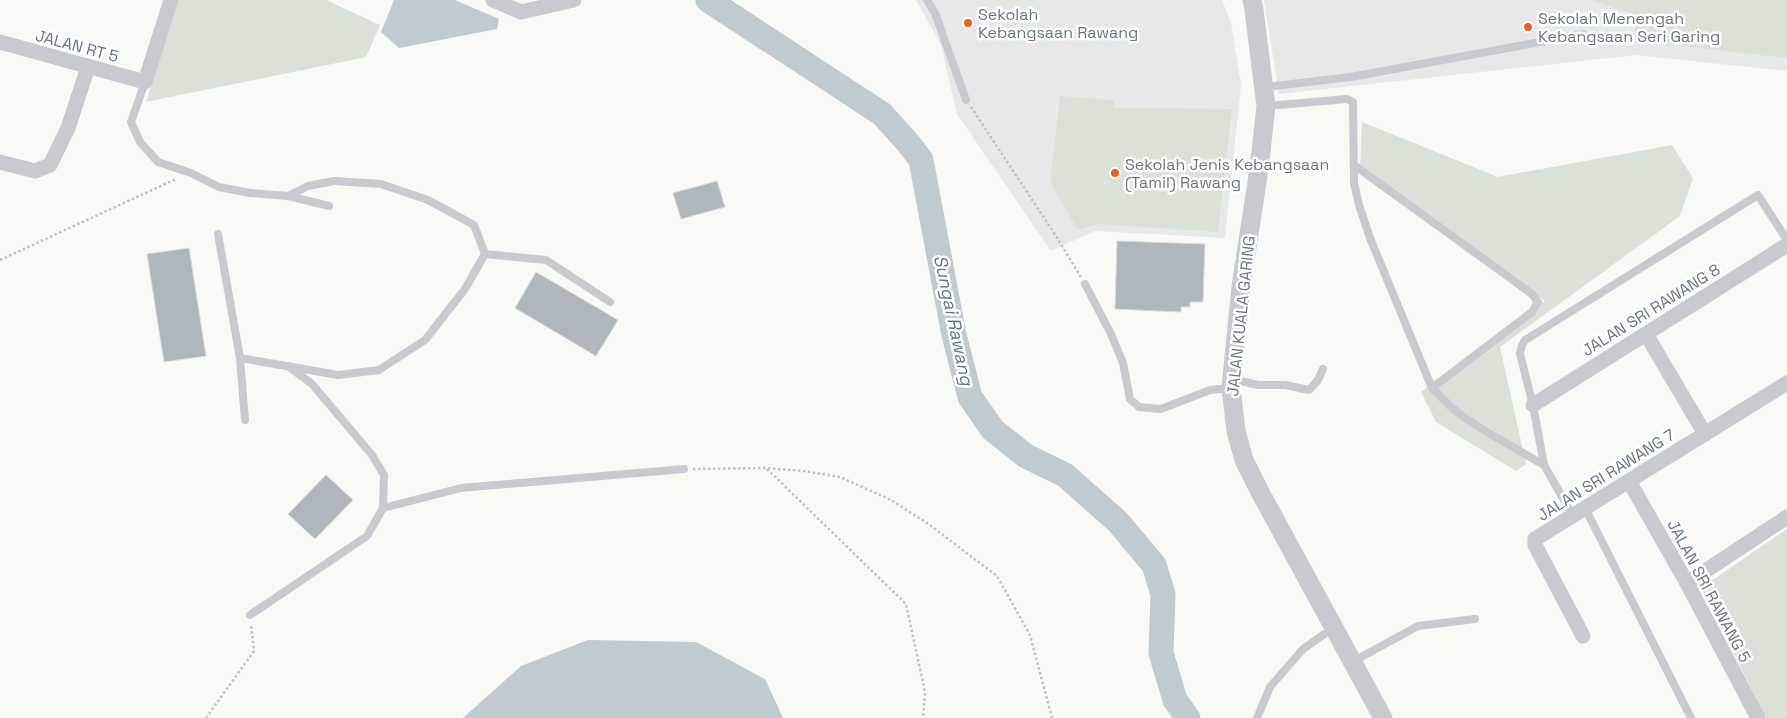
<svg xmlns="http://www.w3.org/2000/svg" width="1787" height="718" viewBox="0 0 1787 718" font-family="'Space Grotesk',sans-serif">
<rect width="100%" height="100%" fill="#f9f9f6"/>
<!-- built -->
<g fill="#e7e8e7">
<path d="M916,0H1222L1231,23L1241,85L1225,238L1095,231L1051,251L957,114L941,45Z"/>
<path d="M1264,0H1787V71L1636,55L1279,94Z"/>
</g>
<!-- green -->
<g fill="#dae1d7">
<path d="M179,0H326L380,25L366,57L146,102Z"/>
<path d="M1593,0H1787V58L1637,41L1634,14L1596,2Z"/>
<path d="M1060,96L1114,100L1115,108L1232,109L1218,232L1098,224L1078,230L1050,182Z"/>
<path d="M1362,122L1498,177L1672,145L1693,178L1680,216L1500,347L1526,464L1516,471L1436,422L1421,392L1545,301L1360,168Z"/>
<path d="M1787,529V718H1766L1701,588Z"/>
</g>
<!-- water -->
<g fill="#c0cbd0">
<path d="M394,0H455L499,19L497,29L399,48L381,32Z"/>
<path d="M588,640L696,642L765,679L783,718H463L521,666Z"/>
</g>
<g fill="none" stroke-linecap="round" stroke-linejoin="round">
<!-- river -->
<path stroke="#c0cbd0" stroke-width="25" d="M708,0L882,114L909,144L921,160L954,335L970,397L993,430L1026,456L1065,475L1118,522L1154,565L1163,594L1161,653L1175,700L1188,718"/>
</g>
<!-- building -->
<g fill="#afb7bd" stroke="#dbdbd8">
<path d="M717,181L725,207L681,219L673,193Z"/>
<path d="M1117,241L1205,244L1203,302H1190V307H1181V312L1115,309Z"/>
<path d="M189,248L206,356L164,362L147,254Z"/>
<path d="M536,272L618,320L596,356L515,308Z"/>
<path d="M326,475L353,500L315,539L288,514Z"/>
</g>
<g fill="none" stroke-linecap="round" stroke-linejoin="round">
<!-- path -->
<g stroke="#c0c3c5" stroke-width="2.5" stroke-dasharray="2.5 2.5" stroke-linecap="butt">
<path d="M971,107L1054,233L1081,277"/>
<path d="M0,260L176,179"/>
<path d="M693,469L766,468L804,471L840,477L891,500L927,523L997,576L1030,635L1052,718"/>
<path d="M767,469L906,604L925,692L923,718"/>
<path d="M206,718L254,651L251,624"/>
</g>
<!-- service -->
<g stroke="#c7cace" stroke-width="8">
<path d="M927,0L935,13L966,100"/>
<path d="M145,82L131,122L140,142L158,162L191,173L219,187L250,193L288,196L329,206"/>
<path d="M1265,87L1351,77L1583,34"/>
<path d="M1266,106L1347,99L1353,102L1354,183L1359,205L1370,238L1432,388L1452,408L1465,418L1490,434L1544,465"/>
<path d="M1354,165L1532,294L1538,302L1532,312L1432,388"/>
<path d="M288,196L308,186L334,181L381,184L428,200L474,225L485,254L546,260L610,302"/>
<path d="M218,234L240,358L245,420"/>
<path d="M1085,284L1111,334L1123,363L1130,399L1139,407L1161,409L1210,390L1231,388"/>
<path d="M240,358L338,375L379,370L425,340L465,289L485,254"/>
<path d="M1232,379L1258,385H1285L1309,390L1318,380L1323,369"/>
<path d="M383,508L461,488L684,469"/>
<path d="M1585,508L1691,718"/>
<path d="M1573,516L1544,465L1533,405L1520,354L1522,345L1525,340L1758,195L1787,240"/>
<path d="M250,615L367,536L383,508L384,475L372,455L312,384L288,366"/>
<path d="M1352,662L1418,626L1475,619"/>
<path d="M1257,718L1270,687L1303,649L1333,628"/>
</g>
<!-- minor -->
<g stroke="#c7cace" stroke-width="15">
<path d="M493,0L521,12L574,0"/>
<path d="M0,42L145,82L171,0"/>
<path d="M0,162L35,171L50,165L68,128L88,67"/>
<path d="M1646,334L1705,434"/>
<path d="M1533,405L1787,245"/>
<path d="M1629,481L1687,583L1758,718"/>
<path d="M1687,583L1787,517"/>
<path d="M1583,636L1535,545V539L1787,383"/>
</g>
<!-- tertiary -->
<path stroke="#c7cace" stroke-width="19" d="M1252,0L1254,10L1266,106L1259,169L1241,287L1231,388L1236,431L1244,460L1260,492L1383,718"/>
</g>
<!-- markers -->
<g fill="#ed6022" stroke="#fff" stroke-width="2">
<circle cx="968" cy="23" r="5"/>
<circle cx="1528" cy="27" r="5"/>
<circle cx="1115" cy="173" r="5"/>
</g>
<g text-anchor="middle" dominant-baseline="central" stroke-width="5" stroke-linejoin="round" paint-order="stroke">
<!-- poi labels -->
<g font-size="16" fill="#667789" stroke="#fff" text-anchor="start">
<text x="978" y="14">Sekolah<tspan x="978" dy="18">Kebangsaan Rawang</tspan></text>
<text x="1538" y="18">Sekolah Menengah<tspan x="1538" dy="18">Kebangsaan Seri Garing</tspan></text>
<text x="1125" y="164">Sekolah Jenis Kebangsaan<tspan x="1125" dy="18">(Tamil) Rawang</tspan></text>
</g>
<!-- street labels -->
<g font-size="16" fill="#667789" stroke="#fff">
<text transform="translate(77 46) rotate(15)">JALAN RT 5</text>
<text transform="translate(1651 310) rotate(-32)">JALAN SRI RAWANG 8</text>
<text transform="translate(1241 316) rotate(-84)">JALAN KUALA GARING</text>
<text transform="translate(1606 475) rotate(-32)">JALAN SRI RAWANG 7</text>
<text transform="translate(1709 591) rotate(62)">JALAN SRI RAWANG 5</text>
</g>
<!-- water labels -->
<g font-size="18" font-style="italic" fill="#627884" stroke="#fff">
<text transform="translate(954 320) rotate(78)">Sungai Rawang</text>
</g>
</g>
</svg>
